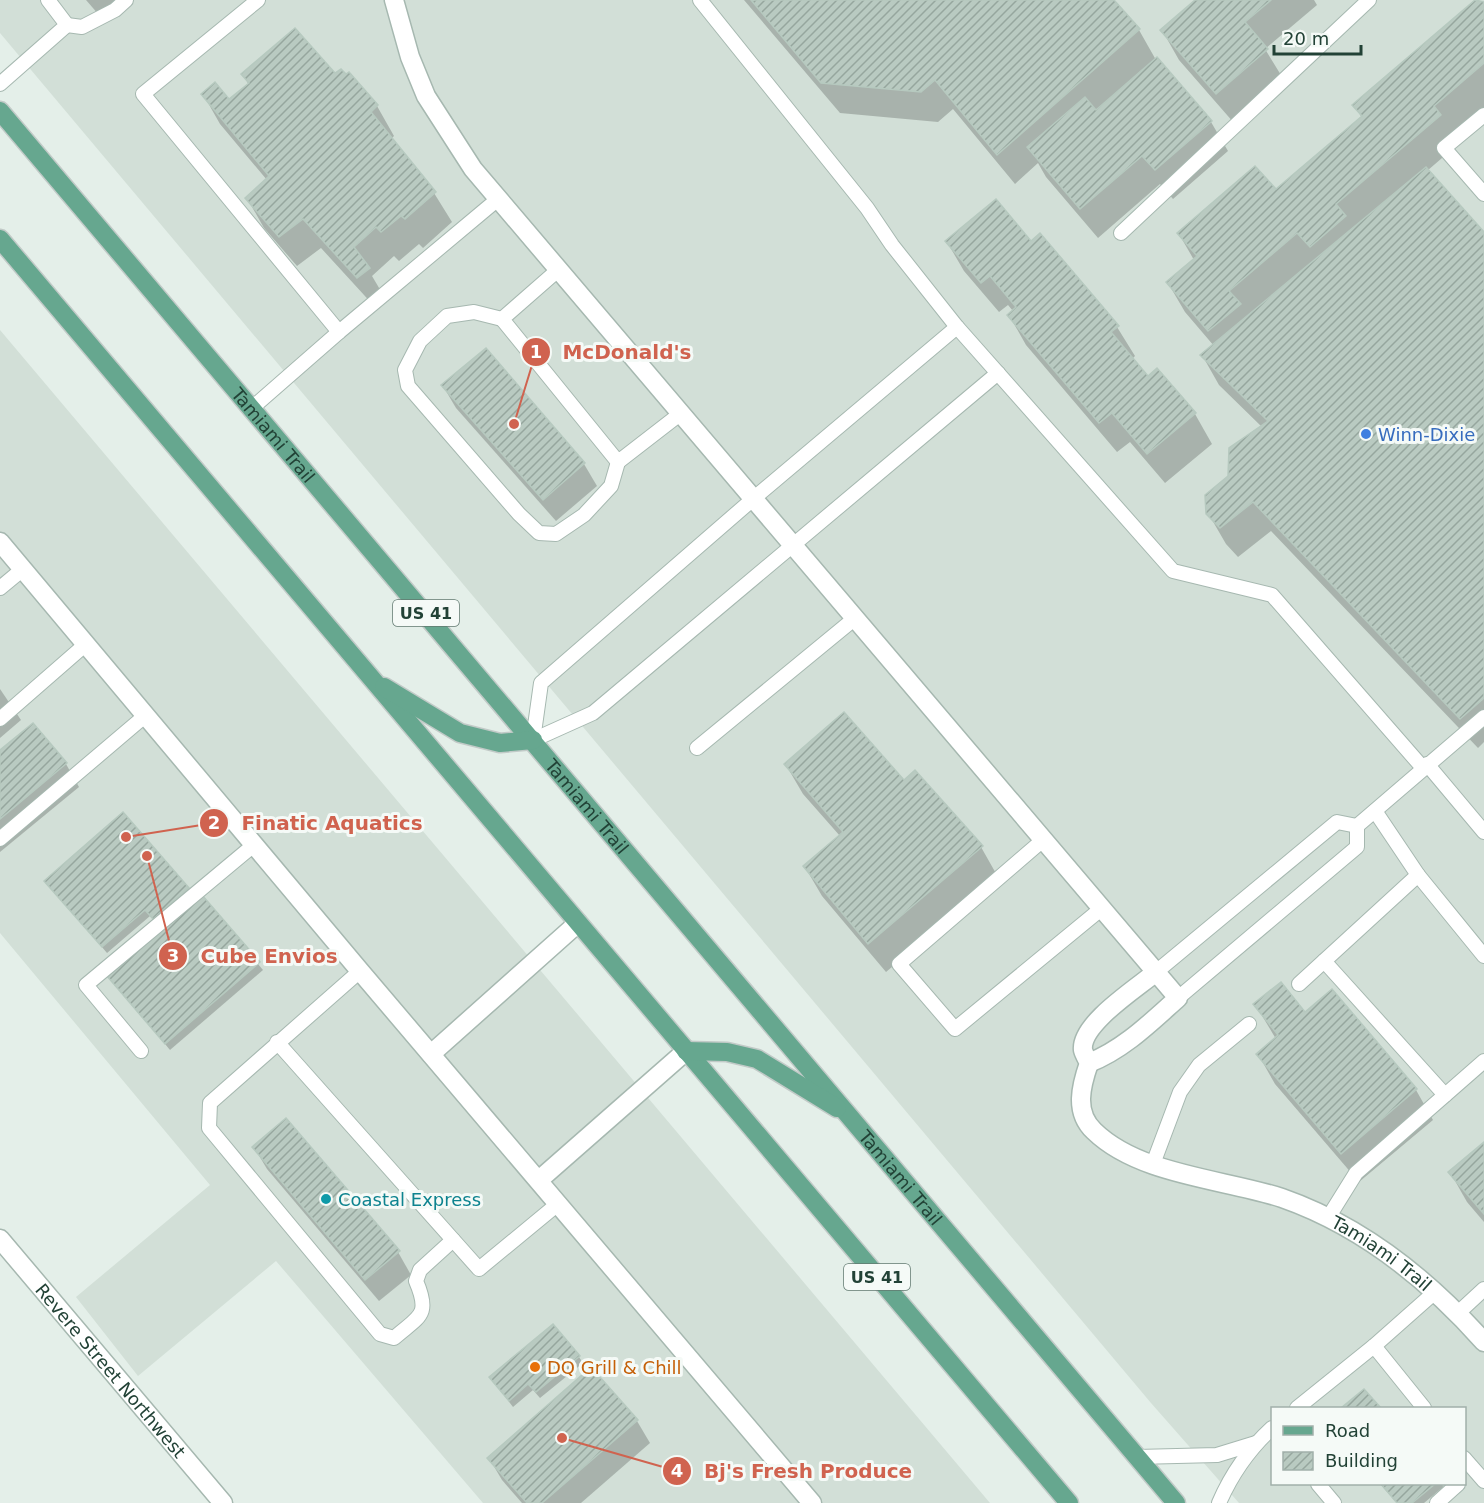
<svg xmlns="http://www.w3.org/2000/svg" width="1484" height="1503" viewBox="0 0 1484 1503" font-family="'DejaVu Sans',sans-serif">
<defs>
<pattern id="building-hatch" width="6" height="6" patternUnits="userSpaceOnUse" patternTransform="scale(1.5)"><rect width="6" height="6" fill="#b9cac1"/><path d="M-1 1l2-2M0 6l6-6M5 7l2-2" fill="none" stroke="#96a69e"/></pattern>
</defs>
<rect width="100%" height="100%" fill="#e4efe9"/>
<!-- built -->
<g fill="#d2dfd7" fill-rule="evenodd">
<path d="M0,0H1484V1503H1239L1151,1403L0,33ZM1272,1408H1464V1484H1272Z"/>
<path d="M0,330L990,1503H483L276,1261L138,1376L76,1297L210,1185L0,933Z"/>
</g>
<!-- shadow -->
<g fill="#0003">
<path d="M86,0H134L106,23Z"/>
<path d="M744,0H1112L1139,30L1156,60L1211,122L1228,151L1173,199L1160,184L1098,238L1046,177L1038,163L1015,184L953,109L938,122L840,113Z"/>
<path d="M1197,0H1314L1317,5L1265,49L1284,80L1234,123L1179,60L1162,30Z"/>
<path d="M1478,0L1484,5V107L1451,136L1457,145L1427,171L1484,234V742L1478,748L1271,531L1238,557L1226,544L1208,513L1262,427L1219,385L1202,355L1214,346L1185,312L1168,283L1194,260L1179,234L1276,192L1362,118L1354,105Z"/>
<path d="M349,74L377,106L394,136L391,139L434,193L452,222L423,248L419,244L399,261L394,256L372,276L385,298L375,307L321,248L297,266L264,228L247,198L267,180L220,124L203,94L229,101L249,85L243,75L346,77Z"/>
<path d="M947,242L1031,243L1117,327L1135,356L1132,359L1148,378L1157,370L1195,414L1212,444L1165,483L1130,442L1117,452L1026,345L1009,315L1013,311L1008,305L999,312L964,271Z"/>
<path d="M443,386L584,464L597,486L556,521L456,408Z"/>
<path d="M0,689L21,720L0,738Z"/>
<path d="M33,725L66,764L79,787L0,852V752Z"/>
<path d="M786,765L904,782L981,847L998,877L886,972L822,896L805,867L840,836L803,794Z"/>
<path d="M46,881L188,889L192,896L158,925L150,916L107,953Z"/>
<path d="M202,897L263,970L170,1050L109,976Z"/>
<path d="M1332,992L1416,1090L1433,1120L1359,1182L1275,1084L1258,1054L1276,1039L1255,1004L1305,1014Z"/>
<path d="M1484,1144V1222L1467,1202L1450,1172Z"/>
<path d="M254,1147L398,1252L411,1275L379,1301L267,1169Z"/>
<path d="M579,1357L583,1363L540,1398L533,1390L513,1407L491,1378Z"/>
<path d="M637,1421L650,1443L581,1503H522L502,1480L489,1458Z"/>
<path d="M1380,1484H1442L1443,1487L1424,1503H1397Z"/>
</g>
<!-- building -->
<g fill="url(#building-hatch)" stroke="#b6c9bf" stroke-width="1.5">
<path d="M751,0H1114L1140,29L997,155L935,80L921,92L821,83Z"/>
<path d="M1195,0H1271L1245,22L1268,49L1216,94L1160,30Z"/>
<path d="M1475,0L1484,2V63L1434,106L1441,115L1336,204L1346,216L1310,247L1297,233L1229,291L1241,304L1208,331L1166,282L1197,256L1177,233L1255,166L1276,189L1362,116L1352,105Z"/>
<path d="M295,28L335,73L341,69L346,74L349,72L378,105L371,112L436,192L405,219L401,216L381,232L376,227L354,247L370,268L357,278L303,219L279,237L245,198L269,176L201,94L215,82L229,99L249,83L241,74Z"/>
<path d="M1157,57L1212,121L1155,170L1142,156L1080,209L1027,147L1085,97L1096,110Z"/>
<path d="M1426,167L1484,232V698L1460,719L1253,502L1220,528L1206,514L1205,495L1228,476L1229,448L1268,421L1200,355Z"/>
<path d="M996,199L1031,241L1040,233L1119,326L1111,332L1148,376L1157,368L1196,413L1147,454L1112,413L1099,423L1007,315L1016,307L990,276L981,283L945,241Z"/>
<path d="M486,348L585,463L543,500L441,385Z"/>
<path d="M844,712L904,780L915,770L983,846L868,944L803,866L843,832L784,764Z"/>
<path d="M33,723L67,763L0,819V750Z"/>
<path d="M123,812L189,888L153,919L145,910L102,947L44,881Z"/>
<path d="M202,895L260,962L165,1044L107,976Z"/>
<path d="M1281,982L1305,1012L1332,989L1417,1089L1341,1154L1256,1054L1278,1035L1253,1004Z"/>
<path d="M286,1118L400,1251L365,1280L252,1147Z"/>
<path d="M1484,1142V1214L1448,1172Z"/>
<path d="M553,1324L580,1356L536,1392L528,1384L509,1401L489,1377Z"/>
<path d="M591,1367L638,1420L542,1503H527L487,1458Z"/>
<path d="M1364,1389L1381,1408H1341Z"/>
<path d="M1381,1484H1435L1412,1503H1397Z"/>
</g>
<g fill="none" stroke-linecap="round" stroke-linejoin="round">
<!-- lane casing -->
<g stroke="#a6b8b0" stroke-width="16">
<g id="lane">
<path d="M258,0L143,94L339,332L498,199"/>
<path d="M700,0L867,208L892,245L957,327L1173,571L1272,595L1423,768"/>
<path d="M67,25L82,27L115,10L126,0"/>
<path d="M0,84L67,25L48,0"/>
<path d="M1484,115L1444,148L1484,194"/>
<path d="M1121,233L1369,0"/>
<path d="M558,270L502,319L618,462L680,414"/>
<path d="M502,319L474,312L447,316L420,341L405,370L408,386L519,514L539,533L556,534L584,515L611,486L618,462"/>
<path d="M252,408L339,332"/>
<path d="M0,588L23,569"/>
<path d="M0,719L86,644"/>
<path d="M533,740L541,683L753,499L957,327"/>
<path d="M533,740L593,713L998,373"/>
<path d="M697,748L854,619"/>
<path d="M1427,764L1484,832"/>
<path d="M1357,826L1484,717"/>
<path d="M0,839L146,715"/>
<path d="M1043,840L899,964L955,1029L1101,909"/>
<path d="M1418,875L1484,956"/>
<path d="M1324,961L1445,1095"/>
<path d="M360,971L210,1103L209,1128L380,1334L394,1338C419,1316 431,1316 416,1281L420,1270L453,1240"/>
<path d="M1156,972L1337,822L1357,826"/>
<path d="M1299,984L1418,875L1375,811"/>
<path d="M1178,998L1357,847V826"/>
<path d="M277,1042L479,1269L559,1203"/>
<path d="M141,1051L86,985L255,844"/>
<path d="M1153,1164L1180,1092L1199,1065L1249,1024"/>
<path d="M1328,1218L1356,1173L1484,1061"/>
<path d="M1458,1313L1484,1289"/>
<path d="M1374,1346L1424,1408"/>
<path d="M1297,1408L1374,1346L1435,1292"/>
<path d="M1137,1457L1217,1455L1256,1443"/>
<path d="M1464,1458L1484,1481"/>
<path d="M1318,1484L1334,1503"/>
<path d="M1219,1503C1232,1473 1248,1450 1272,1428"/>
<path d="M1437,1503L1458,1484"/>
</g>
</g>
<!-- street casing -->
<g stroke="#a6b8b0" stroke-width="21">
<g id="street">
<path d="M394,0L410,57L426,96L473,169L1178,998C1150,1023 1124,1049 1089,1063"/>
<path d="M0,542L360,971L812,1503"/>
<path id="s1" d="M1156,972C1137,988 1080,1024 1083,1050C1084,1054 1087,1059 1089,1063C1081,1086 1074,1112 1094,1131C1139,1175 1224,1179 1282,1198C1362,1226 1428,1279 1484,1342"/>
<path d="M431,1054L578,923"/>
<path d="M539,1180L686,1051"/>
<path id="s2" d="M0,1239L223,1503"/>
</g>
</g>
<!-- primary casing -->
<g stroke="#c1cac7" stroke-width="21">
<g id="primary">
<path id="s3" d="M0,111L1176,1503"/>
<path d="M0,239L1069,1503"/>
<path d="M384,687L460,733L500,743L533,740"/>
<path d="M686,1051L727,1052L757,1059L837,1108"/>
</g>
</g>
<!-- lane -->
<use href="#lane" stroke="#fff" stroke-width="14"/>
<!-- street -->
<use href="#street" stroke="#fff" stroke-width="18"/>
<!-- primary -->
<use href="#primary" stroke="#66a78f" stroke-width="18"/>
</g>
<!-- markers -->
<circle fill="#3f7fe0" stroke="#f5faf7" stroke-width="2" cx="1366" cy="434" r="6"/>
<circle fill="#0f9aa8" stroke="#f5faf7" stroke-width="2" cx="326" cy="1199" r="6"/>
<circle fill="#e8710a" stroke="#f5faf7" stroke-width="2" cx="535" cy="1367" r="6"/>
<g text-anchor="middle" dominant-baseline="central" stroke-width="6" stroke-linejoin="round" paint-order="stroke">
<!-- shield labels -->
<g fill="#f5faf7" stroke="#617970" stroke-width="1.5">
<rect x="393" y="600" width="66" height="26" rx="4.5"/>
<rect x="844" y="1264" width="66" height="26" rx="4.5"/>
</g>
<g font-size="16" font-weight="bold" fill="#224236">
<text x="426" y="613">US 41</text>
<text x="877" y="1277">US 41</text>
</g>
<!-- shop labels -->
<g font-size="18" fill="#366cbe" stroke="#f5faf7" text-anchor="start">
<text x="1378" y="434">Winn-Dixie</text>
</g>
<!-- street labels -->
<g font-size="18" fill="#224236" stroke="#f5faf7">
<text stroke="none"><textPath href="#s3" startOffset="424">Tamiami Trail</textPath></text>
<text stroke="none"><textPath href="#s3" startOffset="910">Tamiami Trail</textPath></text>
<text stroke="none"><textPath href="#s3" startOffset="1396">Tamiami Trail</textPath></text>
<text stroke="none"><textPath href="#s1" startOffset="513">Tamiami Trail</textPath></text>
<text stroke="none"><textPath href="#s2" startOffset="172">Revere Street Northwest</textPath></text>
</g>
<!-- culture labels -->
<g font-size="18" fill="#0d838f" stroke="#f5faf7" text-anchor="start">
<text x="338" y="1199">Coastal Express</text>
</g>
<!-- food labels -->
<g font-size="18" fill="#c56008" stroke="#f5faf7" text-anchor="start">
<text x="547" y="1367">DQ Grill &amp; Chill</text>
</g>
</g>
<!-- callouts -->
<path fill="none" stroke="#d0634f" stroke-width="2" d="M514 424L536 352M126 837L214 823M147 856L173 956M562 1438L677 1471"/>
<g fill="#d0634f" stroke="#f5faf7" stroke-width="2">
<circle cx="514" cy="424" r="6"/>
<circle cx="126" cy="837" r="6"/>
<circle cx="147" cy="856" r="6"/>
<circle cx="562" cy="1438" r="6"/>
<circle cx="536" cy="352" r="15"/>
<circle cx="214" cy="823" r="15"/>
<circle cx="173" cy="956" r="15"/>
<circle cx="677" cy="1471" r="15"/>
</g>
<g font-size="18" text-anchor="middle" font-weight="bold" fill="#fff">
<text x="536" y="358">1</text>
<text x="214" y="829">2</text>
<text x="173" y="962">3</text>
<text x="677" y="1477">4</text>
</g>
<g font-size="20" text-anchor="middle" font-weight="bold" fill="#d0634f" stroke="#f5faf7" stroke-width="6" stroke-linejoin="round" paint-order="stroke">
<text x="627" y="359">McDonald's</text>
<text x="332" y="830">Finatic Aquatics</text>
<text x="269" y="963">Cube Envios</text>
<text x="808" y="1478">Bj's Fresh Produce</text>
</g>
<!-- legend -->
<rect x="1271" y="1407" width="195" height="78" fill="#f5faf7" stroke="#a1b0aa" stroke-width="1.5"/>
<rect x="1283" y="1426" width="30" height="9" fill="#66a78f" stroke="#a1b0aa" stroke-width="1.5"/>
<text x="1325" y="1437" font-size="18" fill="#224236">Road</text>
<rect x="1283" y="1452" width="30" height="18" fill="url(#building-hatch)" stroke="#a1b0aa" stroke-width="1.5"/>
<text x="1325" y="1467" font-size="18" fill="#224236">Building</text>
<!-- scale -->
<path d="M1274 45v9h87v-9" fill="none" stroke="#224236" stroke-width="3"/>
<text x="1283" y="45" font-size="18" fill="#224236" stroke="#f5faf7" stroke-width="4.5" paint-order="stroke">20 m</text>
</svg>
